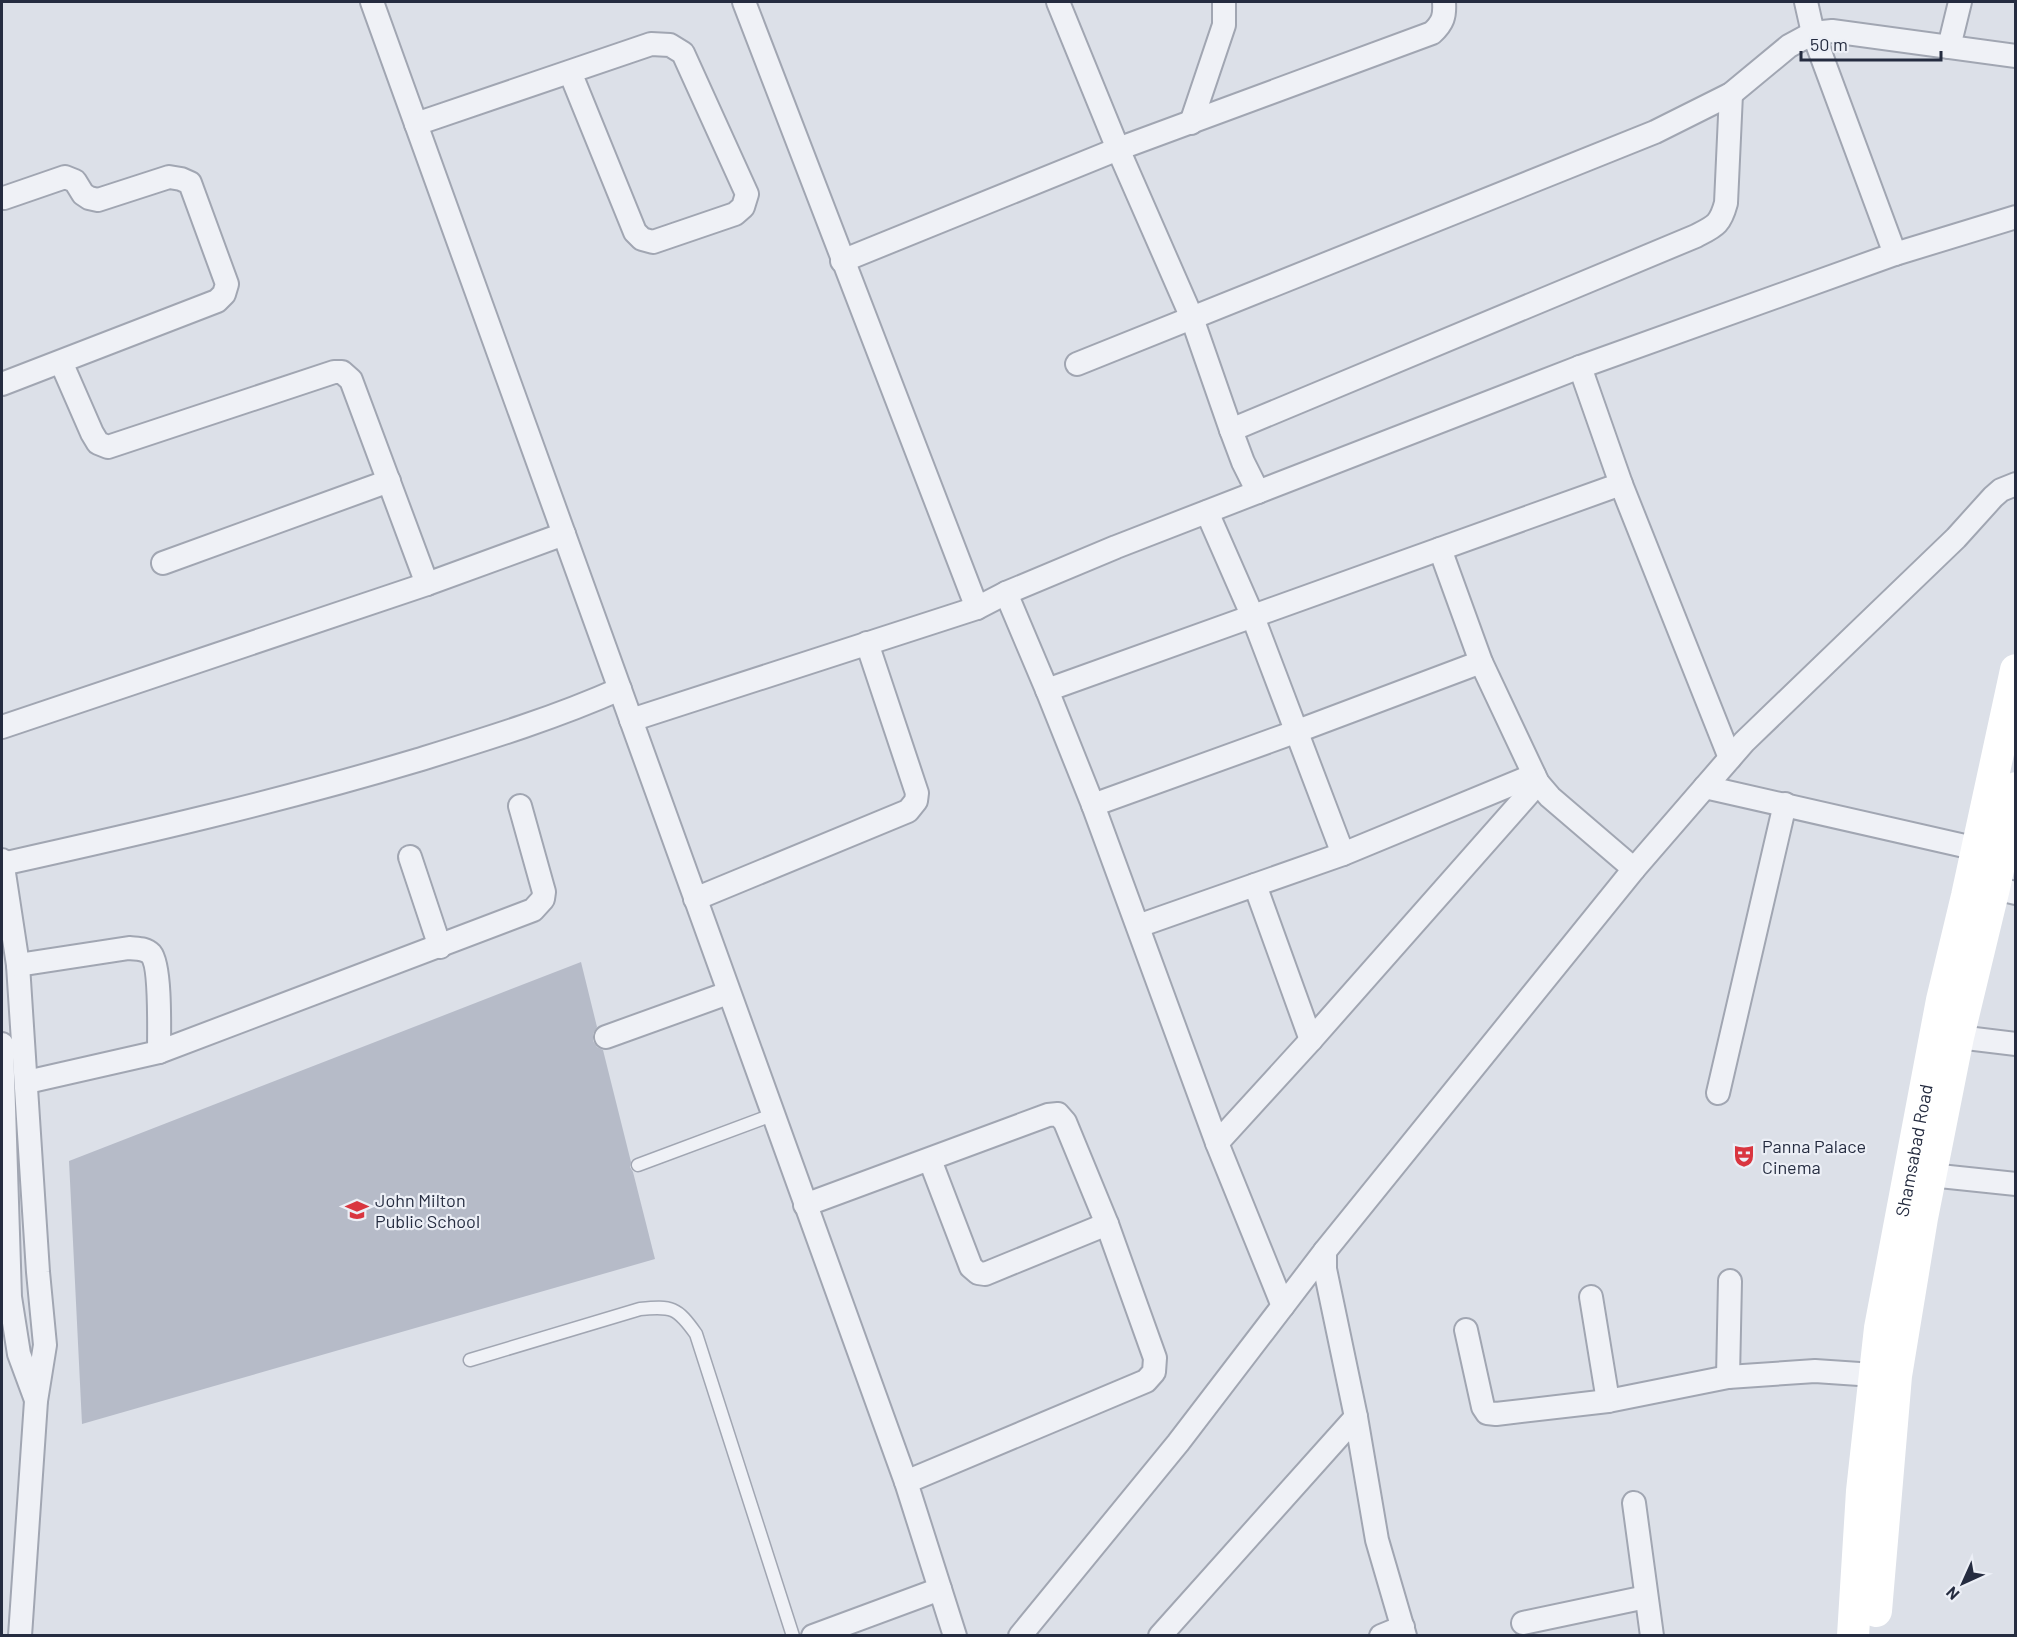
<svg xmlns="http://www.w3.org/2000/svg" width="2017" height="1637" viewBox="0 0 2017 1637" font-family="Barlow,sans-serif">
<rect width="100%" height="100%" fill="#dce0e8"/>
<!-- building -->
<path fill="#b6bbc8" d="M581,962L597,1027L593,1034V1041L597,1047L603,1050L631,1162L630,1167L633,1172L655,1259L82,1424L69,1161Z"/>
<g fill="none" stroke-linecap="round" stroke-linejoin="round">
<!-- service casing -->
<g stroke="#a1a6b2" stroke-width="15">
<g id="service">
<path d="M638,1165L772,1115"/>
<path d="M470,1360L640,1309C672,1306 677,1307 696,1334L793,1636"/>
</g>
</g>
<!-- minor casing -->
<g stroke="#a1a6b2" stroke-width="26">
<g id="minor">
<path d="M372,2L906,1482L955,1636"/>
<path d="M744,2L977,608"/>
<path d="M1058,2L1118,149L1192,318L1231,430"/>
<path d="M1806,2L1813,33L1895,254"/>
<path d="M1949,47L1960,2"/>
<path d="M1191,123L1224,25V2"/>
<path d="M416,124L651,44L670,45L683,53L747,194L743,207L735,214L653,242L642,239L635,232L570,72"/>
<path d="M842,261L1118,149L1432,33C1443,23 1445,16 1444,2"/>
<path d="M61,362L92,433L98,443L108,447L334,372H342L351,380L427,584"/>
<path d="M1077,364L1655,132L1731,94L1789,46L1813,33L1832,31L2016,56"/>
<path d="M1580,367L1621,484L1730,758"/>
<path d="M2,384L217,301L224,294L227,284L190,183L181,179L169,177L98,200L89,198L83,194L75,181L65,177L4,198"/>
<path d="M1258,492L1243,462L1231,430L1696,236C1715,226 1720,225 1726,203L1731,94"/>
<path d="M1207,512L1253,617L1343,854"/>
<path d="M1440,549L1481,662L1538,783L1550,797L1634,869"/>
<path d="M163,563L389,481"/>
<path d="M1006,593L1047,690L1093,805L1217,1143L1283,1306"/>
<path d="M1047,690L1621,484"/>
<path d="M631,720L977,608L1006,593L1116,547L1580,367L1895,254L2016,217"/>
<path d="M2,727L427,584L564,534"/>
<path d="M1705,787L1991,852"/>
<path d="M1093,805L1295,732L1481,662"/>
<path d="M410,857L440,947"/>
<path d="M2,860L18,965L38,1272L45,1345L36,1401L20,1636"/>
<path d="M2,864C142,833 281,801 418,760C486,739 555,718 620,689"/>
<path d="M1255,885L1311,1040"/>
<path d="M1994,888L2016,893"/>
<path d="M695,899L908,811L916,801L917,793L867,643"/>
<path d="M1138,926L1343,854L1534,775"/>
<path d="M18,965L129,948C138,949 145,948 151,954C161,966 159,1033 159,1052"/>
<path d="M606,1037L728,993"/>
<path d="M1958,1037L2016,1044"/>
<path d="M2,1044L10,1297L19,1354L36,1400"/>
<path d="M27,1082L159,1052L533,910L543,899L544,892L520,806"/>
<path d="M1718,1093L1785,804"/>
<path d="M1217,1143L1311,1040L1538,783"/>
<path d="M930,1160L971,1267L978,1273L985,1274L1107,1224"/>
<path d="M1930,1175L2016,1184"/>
<path d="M805,1205L1048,1115L1058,1114L1065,1122L1107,1224L1155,1358L1154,1372L1146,1381L906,1482"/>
<path d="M1325,1251V1269L1356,1417L1377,1540L1405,1636"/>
<path d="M1591,1297L1608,1401"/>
<path d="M1466,1330L1483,1407L1487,1413L1496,1414L1608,1401L1728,1377L1815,1371L1874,1375"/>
<path d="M1728,1377L1730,1281"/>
<path d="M1634,1503L1652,1636"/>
<path d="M1523,1623L1646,1597"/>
<path d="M813,1636L940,1589"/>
<path d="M1020,1636L1178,1443L1325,1251L1634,869L1705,787L1744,742L1956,538L1993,497L2001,490L2016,484"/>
<path d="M1160,1636L1356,1417"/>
<path d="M1381,1636L1403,1627"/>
</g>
</g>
<!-- service -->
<use href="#service" stroke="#eff1f6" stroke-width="12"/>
<!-- minor -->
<use href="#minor" stroke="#eff1f6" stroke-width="22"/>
<!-- secondary -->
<g stroke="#fff" stroke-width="32">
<path d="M1876,1611L1896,1376L1922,1218L1958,1037L1994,888L2016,788"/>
<path id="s1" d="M1853,1636L1862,1491L1880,1328L1942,1000L1967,896L2016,670"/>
</g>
</g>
<!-- icons -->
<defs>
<g id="theatre-bare" transform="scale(1.8)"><path d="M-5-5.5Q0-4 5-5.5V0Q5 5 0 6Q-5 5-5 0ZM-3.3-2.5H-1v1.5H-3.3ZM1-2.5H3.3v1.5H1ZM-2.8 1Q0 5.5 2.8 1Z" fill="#d9353f" stroke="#eceff6" stroke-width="2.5" paint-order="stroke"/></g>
<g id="school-bare" transform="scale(1.8)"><path d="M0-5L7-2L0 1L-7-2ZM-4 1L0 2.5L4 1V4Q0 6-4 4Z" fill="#d9353f" stroke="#eceff6" stroke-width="2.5" paint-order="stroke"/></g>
</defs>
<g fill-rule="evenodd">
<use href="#theatre-bare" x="1744" y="1156"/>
<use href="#school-bare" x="357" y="1210"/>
</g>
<g text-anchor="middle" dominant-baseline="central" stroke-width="4.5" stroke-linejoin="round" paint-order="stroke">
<!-- poi labels -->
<g font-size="18" fill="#252c40" stroke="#eceff6" text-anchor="start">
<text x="1762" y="1146">Panna Palace<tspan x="1762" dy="21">Cinema</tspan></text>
<text x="375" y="1200">John Milton<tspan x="375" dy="21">Public School</tspan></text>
</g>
<!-- street labels -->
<g font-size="18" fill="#252c40" stroke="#eceff6">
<text stroke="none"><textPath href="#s1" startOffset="490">Shamsabad Road</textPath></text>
</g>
</g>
<!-- border -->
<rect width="2017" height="1637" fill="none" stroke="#252c40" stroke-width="6"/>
<!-- north arrow -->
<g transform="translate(1963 1583) rotate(225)" stroke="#eceff6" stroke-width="4.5" paint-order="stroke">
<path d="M0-4.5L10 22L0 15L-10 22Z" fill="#252c40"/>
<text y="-9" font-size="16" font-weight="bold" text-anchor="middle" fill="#252c40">N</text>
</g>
<!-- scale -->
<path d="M1801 51v9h140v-9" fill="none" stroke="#252c40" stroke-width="3"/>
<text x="1810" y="51" font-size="18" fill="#252c40" stroke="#eceff6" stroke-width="4.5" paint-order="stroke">50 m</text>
</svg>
